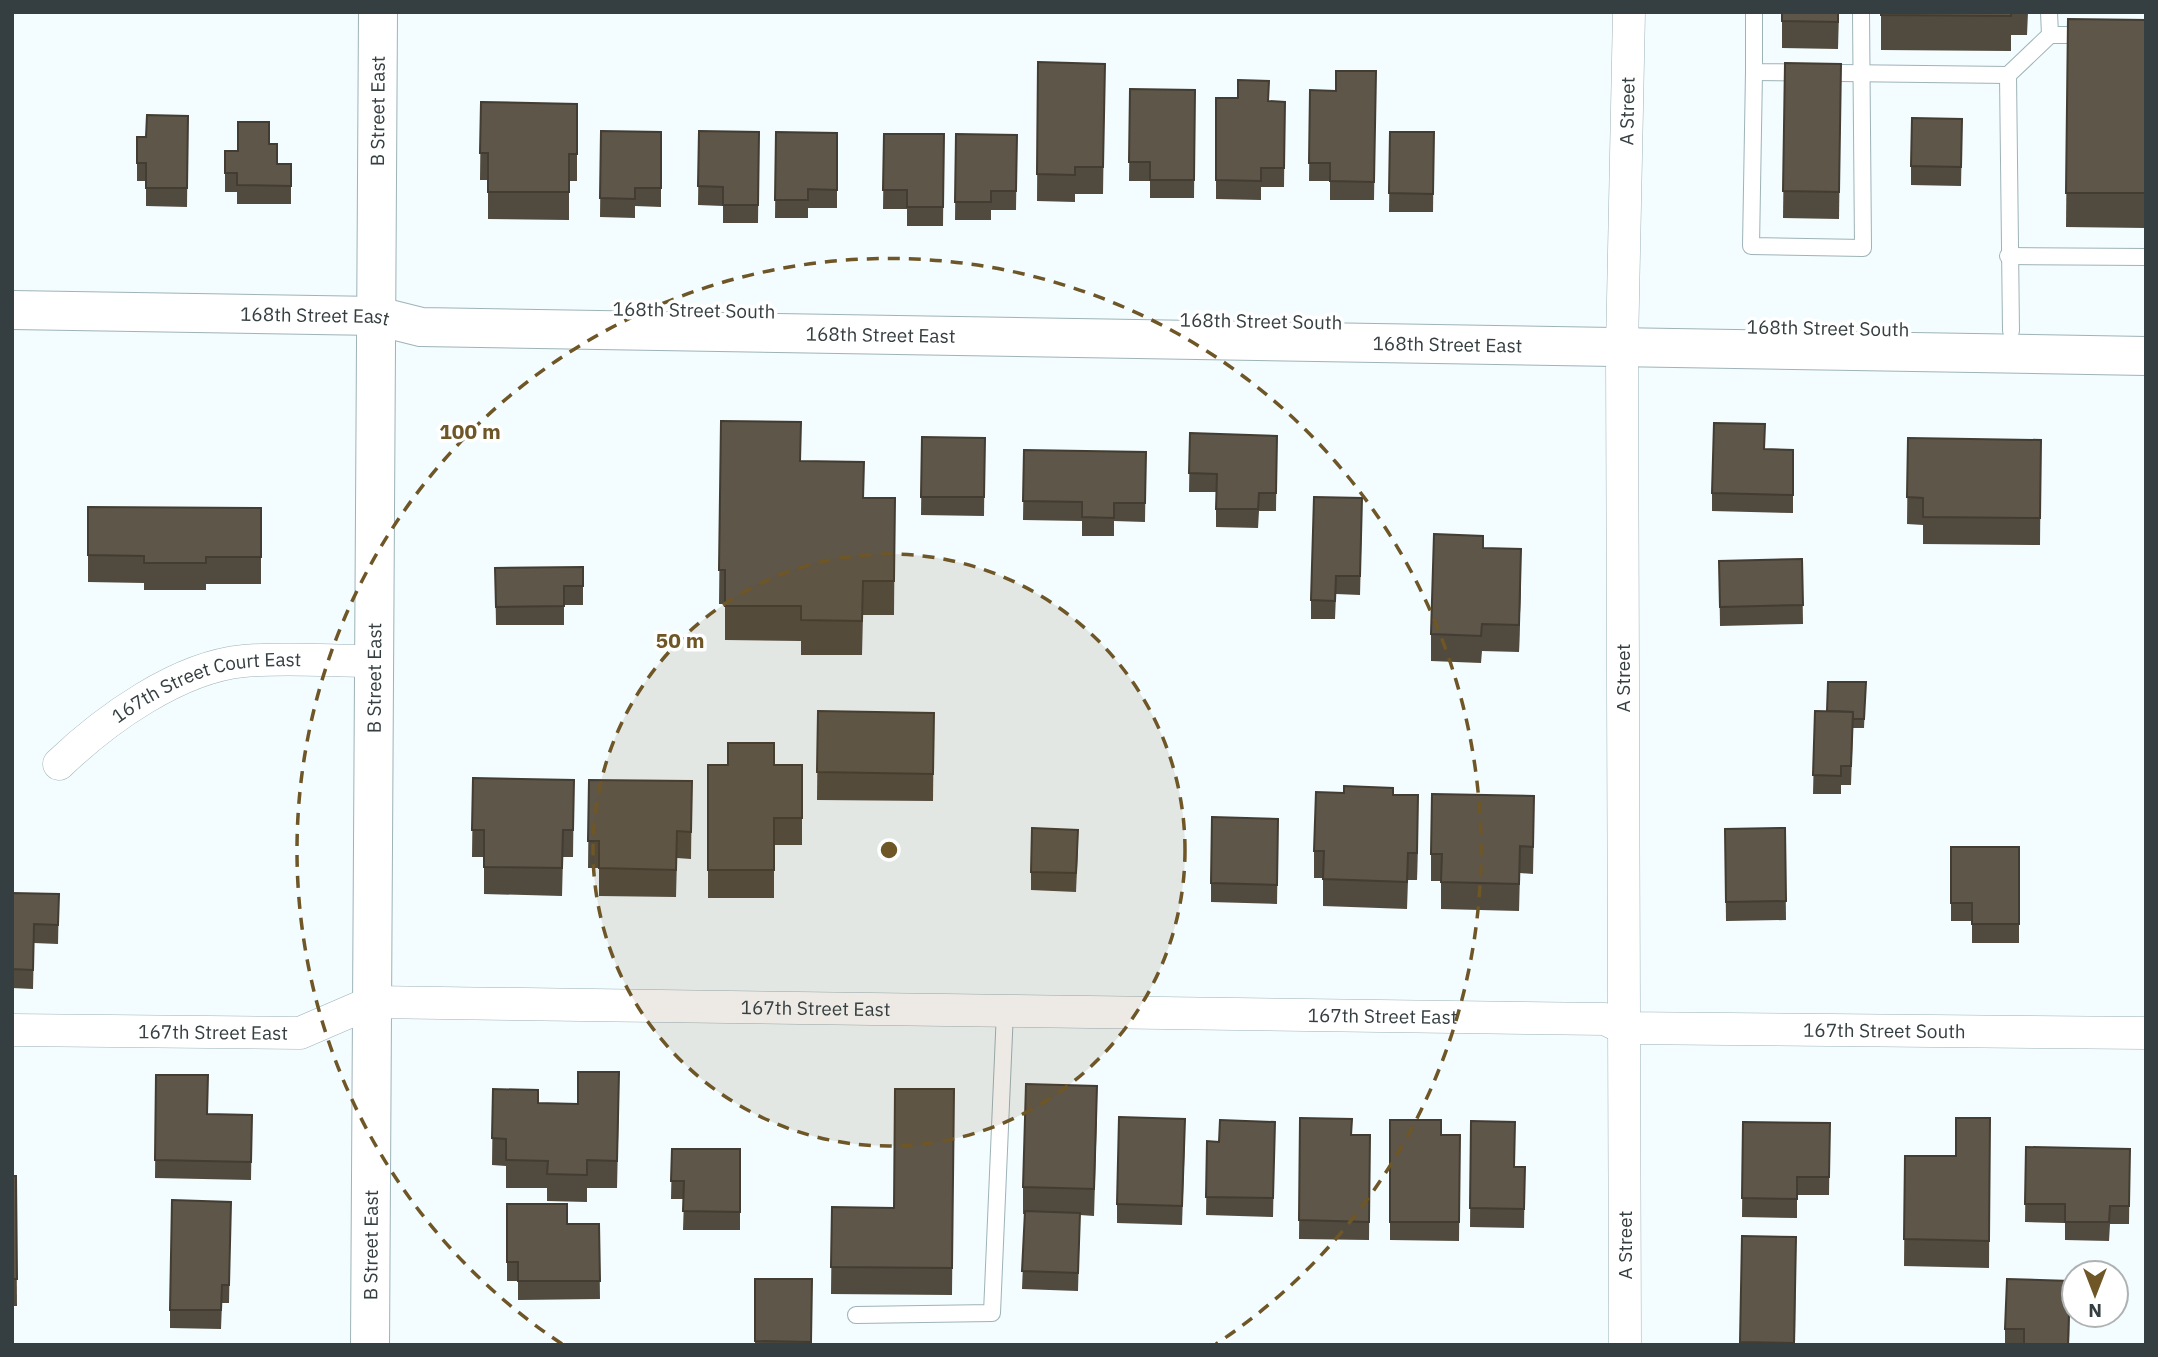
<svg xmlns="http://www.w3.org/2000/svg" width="2158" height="1357" viewBox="0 0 2158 1357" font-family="'IBM Plex Sans',sans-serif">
<rect width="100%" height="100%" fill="#f3fcfe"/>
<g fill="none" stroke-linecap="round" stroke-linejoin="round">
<!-- service casing -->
<g stroke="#9eb3b8" stroke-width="18">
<g id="service">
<path d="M1754,12V72L2008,75L2050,35H2087"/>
<path d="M2049,12L2050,35"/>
<path d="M1754,72L1751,246L1863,248L1861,12"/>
<path d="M2008,75L2011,331"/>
<path d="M2008,256L2146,257"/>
<path d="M856,1315L992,1313L1005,1011"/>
</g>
</g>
<!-- minor casing -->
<g stroke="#9eb3b8" stroke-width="33">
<g id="minor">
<path id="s1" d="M59,764C105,720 178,667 244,661C286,657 331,661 373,661"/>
<path id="s2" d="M12,1030L300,1033L372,1002L1605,1019L1623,1028L2146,1033"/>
<path id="s3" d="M1625,1345L1622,348L1629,12"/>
</g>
</g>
<!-- tertiary casing -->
<g stroke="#9eb3b8" stroke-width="40">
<g id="tertiary">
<path id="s4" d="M12,310L377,316L421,327L2146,356"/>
<path id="s5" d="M370,1345L378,12"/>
</g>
</g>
<!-- service -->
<use href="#service" stroke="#fff" stroke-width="16"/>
<!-- minor -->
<use href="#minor" stroke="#fff" stroke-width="32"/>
<!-- tertiary -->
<use href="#tertiary" stroke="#fff" stroke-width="38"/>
</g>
<!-- wall -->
<g fill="#514a3e">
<path d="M1782,12H1839L1838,49L1782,48Z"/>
<path d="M1881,12H2028L2027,35H2011V51L1881,50Z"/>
<path d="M2068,19L2146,20V228L2066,227Z"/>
<path d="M1038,62L1105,64L1103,194H1075V202L1037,201Z"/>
<path d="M1785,63L1841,64L1839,219L1783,218Z"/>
<path d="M1376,71L1374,200H1330V181H1309L1310,90L1336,91Z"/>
<path d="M1130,89L1195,90L1194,198H1150V181H1129Z"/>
<path d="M1216,98L1285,102L1284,187H1261V200L1216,199Z"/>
<path d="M481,102L577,104V181H569V220L488,219V180H480Z"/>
<path d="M188,116L187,207L146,206V181H137V137H146Z"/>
<path d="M601,131L661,132V207L635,206V218L600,217Z"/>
<path d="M699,131L759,132L758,223H723V206L698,205Z"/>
<path d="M776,132L837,133V208H808V218H775Z"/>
<path d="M1390,132H1434L1433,212H1389Z"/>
<path d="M884,134H944L943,226H907V209H883Z"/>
<path d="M956,134L1017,135L1016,210H991V220H955Z"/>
<path d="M1962,138L1961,186L1911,185V166Z"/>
<path d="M269,144L277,164H291V204H237V192H225V151H238Z"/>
<path d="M721,421L801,461L863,498H895L894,615H863L862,655H801V641L725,640V604H719Z"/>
<path d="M1190,433L1277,436L1276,511H1259L1258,528L1216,527V492H1189Z"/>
<path d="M922,437L985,438L984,516L921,515Z"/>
<path d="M1908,438L2041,440L2040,545L1923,544V525L1907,524Z"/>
<path d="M1765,449L1793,450V513L1712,511V493Z"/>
<path d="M1024,450L1146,452L1145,522L1114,521V536H1082V521L1023,520Z"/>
<path d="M88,507L261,508V584H206V590H144V583L88,582Z"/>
<path d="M1362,517L1360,595L1336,594L1335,619H1311V600Z"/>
<path d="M1483,548L1521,576L1519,652L1482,651L1481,663L1431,661V634Z"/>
<path d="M1802,559L1803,624L1720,626L1719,561Z"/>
<path d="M583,567V605H564V625H496L495,568Z"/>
<path d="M1866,682L1864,728H1853L1851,785H1841V794H1813L1815,711H1827Z"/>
<path d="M818,711L934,713L933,801L817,800Z"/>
<path d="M708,765H802V845H774V898H708Z"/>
<path d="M473,778L574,780L573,857H563L562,896L484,894V857H472Z"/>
<path d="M589,780L692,781L691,859L677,858L676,897L599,896V868H588Z"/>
<path d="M1393,795L1418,823L1417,880H1408L1407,909L1323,906V878H1314V851Z"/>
<path d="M1534,823L1533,874L1520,873L1519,911L1441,909V881H1431V854Z"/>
<path d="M1785,828L1786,920L1726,921L1725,829Z"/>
<path d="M1278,838L1277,904L1211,902V883Z"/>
<path d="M1951,847H2019V943H1972V921H1951Z"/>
<path d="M1078,848L1076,892L1031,890V872Z"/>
<path d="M12,893L59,894L58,944L34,943L33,989L12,988Z"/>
<path d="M156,1075L208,1114L252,1115L251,1180L155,1178Z"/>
<path d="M493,1089L538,1103L578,1104L619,1099L617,1188H587V1202L547,1201V1188H506V1166L492,1165Z"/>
<path d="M954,1089L952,1295L831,1294L832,1207L894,1208Z"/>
<path d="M1097,1113L1094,1216L1080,1215L1078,1291L1022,1289L1025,1214H1023V1187Z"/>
<path d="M1300,1118L1352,1135H1370L1369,1240L1299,1239Z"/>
<path d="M1990,1118L1989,1268L1904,1266L1905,1156H1956Z"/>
<path d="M1390,1120L1441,1135H1460L1459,1241L1390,1240Z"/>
<path d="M1471,1121L1514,1167H1525L1524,1228L1470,1227Z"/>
<path d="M1275,1122L1273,1217L1206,1215L1207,1141L1219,1142Z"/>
<path d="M1743,1122L1830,1123L1829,1195H1797V1218L1742,1217Z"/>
<path d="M1185,1138L1182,1225L1117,1223V1204Z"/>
<path d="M2026,1147L2130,1149L2129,1224H2110L2109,1241L2065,1240V1223L2025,1222Z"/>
<path d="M672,1149H740V1230H683L684,1199H671Z"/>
<path d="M12,1176H16L17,1306H12Z"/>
<path d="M231,1202L229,1303H222L221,1329L170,1328V1310Z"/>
<path d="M507,1204L567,1224H599L600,1299L518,1300V1281H507Z"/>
<path d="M1742,1236L1796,1237L1795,1345H1740Z"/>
<rect x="755" y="1279" width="57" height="66"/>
<path d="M2070,1300L2069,1345H2005V1329Z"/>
</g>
<!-- shaded-wall -->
<g fill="#423c32">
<path d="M1521,549V576L1519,652V625Z"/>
<path d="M1418,795V823L1417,880V853Z"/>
</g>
<!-- building -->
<g fill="#5e5648" stroke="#423c32" stroke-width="2">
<path d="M1782,12H1838V22L1782,21Z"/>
<path d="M1881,12H2011V16L1881,15Z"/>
<path d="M2068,19L2146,20V193H2066Z"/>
<path d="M1038,62L1105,64L1103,167H1075V175L1037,174Z"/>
<path d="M1785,63L1841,64L1839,192L1783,191Z"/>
<path d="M1336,71H1376L1374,182L1330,181V163H1309L1310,90L1336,91Z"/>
<path d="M1238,80L1269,81L1268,101L1285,102L1284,168H1261V181L1216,180V98H1238Z"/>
<path d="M1130,89L1195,90L1194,180H1150V162H1129Z"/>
<path d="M481,102L577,104V154H569V192H488V153H480Z"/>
<path d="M147,115L188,116L187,188H146V163H137V137H146Z"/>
<path d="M1912,118L1962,119L1961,167L1911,166Z"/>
<path d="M238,122H269V144H277V164H291V186L237,185V173H225V151H238Z"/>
<path d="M601,131L661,132V188H635V199L600,198Z"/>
<path d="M699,131L759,132L758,205H723V187L698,186Z"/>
<path d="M776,132L837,133V190L808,189V200H775Z"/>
<path d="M1390,132H1434L1433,194L1389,193Z"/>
<path d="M884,134H944L943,207H907V190H883Z"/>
<path d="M956,134L1017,135L1016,191H991V202H955Z"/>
<path d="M721,421L801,422L800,461L864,462L863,498H895L894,581H863L862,621L801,620V606H725V570H719Z"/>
<path d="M1714,423L1765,424L1764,449L1793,450V495L1712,493Z"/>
<path d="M1190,433L1277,436L1276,493H1259L1258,509H1216L1217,474L1189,473Z"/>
<path d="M922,437L985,438L984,497H921Z"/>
<path d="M1908,438L2041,440L2040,518L1923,517V498L1907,497Z"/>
<path d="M1024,450L1146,452L1145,503H1114V518L1082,517V502L1023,501Z"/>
<path d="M1314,497L1362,498L1360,576H1336L1335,601L1311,600Z"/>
<path d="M88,507L261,508V557H206V563H144V556L88,555Z"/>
<path d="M1434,534L1483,536V548L1521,549L1519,625L1482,624L1481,636L1431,634Z"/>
<path d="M1802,559L1803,605L1720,607L1719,561Z"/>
<path d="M583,567V586H564V606L496,607L495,568Z"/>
<path d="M1828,682H1866L1864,719H1853V712L1827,711Z"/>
<path d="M818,711L934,713L933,774L817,772Z"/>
<path d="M1815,711L1853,712L1851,766H1841V776L1813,775Z"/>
<path d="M728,743H774V765H802V818H774V870H708V765H728Z"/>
<path d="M473,778L574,780L573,830H563L562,868L484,867V830H472Z"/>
<path d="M589,780L692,781L691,832L677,831L676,870L599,868V841H588Z"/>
<path d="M1344,786L1393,788V795H1418L1417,853H1408L1407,882L1323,879L1324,851H1314L1316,792L1344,793Z"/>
<path d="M1432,794L1534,796L1533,847L1520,846L1519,884L1441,882L1442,854H1431Z"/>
<path d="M1212,817L1278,819L1277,885L1211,883Z"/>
<path d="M1032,828L1078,830L1076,873L1031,872Z"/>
<path d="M1785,828L1786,901L1726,902L1725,829Z"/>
<path d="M1951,847H2019V924H1972V903H1951Z"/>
<path d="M12,893L59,894L58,925L34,924L33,970L12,969Z"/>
<path d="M578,1072H619L617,1161L587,1160V1175L547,1174L548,1161L506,1160V1139L492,1138L493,1089L538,1090V1103L578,1104Z"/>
<path d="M156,1075H208L207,1114L252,1115L251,1162L155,1160Z"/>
<path d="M1026,1084L1097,1086L1094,1189L1023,1187Z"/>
<path d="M895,1089H954L952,1268L831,1267L832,1207L894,1208Z"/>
<path d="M1119,1117L1185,1119L1182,1206L1117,1204Z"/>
<path d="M1300,1118L1352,1119L1351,1135H1370L1369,1222L1299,1220Z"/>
<path d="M1956,1118H1990L1989,1241L1904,1239L1905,1156H1956Z"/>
<path d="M1220,1120L1275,1122L1273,1198L1206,1197L1207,1141L1219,1142Z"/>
<path d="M1390,1120H1441V1135H1460L1459,1222H1390Z"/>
<path d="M1471,1121L1515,1122L1514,1167H1525L1524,1209L1470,1208Z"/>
<path d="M1743,1122L1830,1123L1829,1177H1797V1199L1742,1198Z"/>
<path d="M2026,1147L2130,1149L2129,1206H2110L2109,1222H2065V1204H2025Z"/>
<path d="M672,1149H740V1212L683,1211L684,1181H671Z"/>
<path d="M12,1176H16L17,1279H12Z"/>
<path d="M172,1200L231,1202L229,1285H222L221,1310H170Z"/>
<path d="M507,1204H567V1224H599L600,1281H518V1262H507Z"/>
<path d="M1025,1211L1080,1213L1078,1273L1022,1271Z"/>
<path d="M1742,1236L1796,1237L1794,1343L1740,1342Z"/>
<path d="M755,1279H812L811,1342L755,1341Z"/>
<path d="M2007,1279L2070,1281L2068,1345H2024V1329H2005Z"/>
</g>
<!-- distance rings -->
<circle cx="889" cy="850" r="296" fill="#6e5626" fill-opacity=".12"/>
<g fill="none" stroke="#6e5626" stroke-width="3.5" stroke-dasharray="12 9">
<circle cx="889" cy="850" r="296"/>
<path d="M562 1344A592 592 0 1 1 1216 1344"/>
</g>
<g text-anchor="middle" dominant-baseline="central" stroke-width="7" stroke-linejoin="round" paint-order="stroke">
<!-- street labels -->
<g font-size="19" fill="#353e40" stroke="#fff">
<text stroke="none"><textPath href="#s5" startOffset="1234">B Street East</textPath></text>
<text stroke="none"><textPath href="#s3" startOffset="1234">A Street</textPath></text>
<text transform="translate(694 310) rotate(1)">168th Street South</text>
<text stroke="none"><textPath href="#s4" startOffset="303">168th Street East</textPath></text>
<text transform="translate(1261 321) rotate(1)">168th Street South</text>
<text transform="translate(1828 328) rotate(1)">168th Street South</text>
<text stroke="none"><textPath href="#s4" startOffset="870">168th Street East</textPath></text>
<text stroke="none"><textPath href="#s4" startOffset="1437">168th Street East</textPath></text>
<text stroke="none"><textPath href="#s5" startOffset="667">B Street East</textPath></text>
<text transform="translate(1623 678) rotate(-90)">A Street</text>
<text stroke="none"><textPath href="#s1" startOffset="172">167th Street Court East</textPath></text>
<text stroke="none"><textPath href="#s2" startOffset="810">167th Street East</textPath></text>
<text stroke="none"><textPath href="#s2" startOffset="1377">167th Street East</textPath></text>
<text stroke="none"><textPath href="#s2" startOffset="1881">167th Street South</textPath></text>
<text stroke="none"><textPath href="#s2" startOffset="201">167th Street East</textPath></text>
<text stroke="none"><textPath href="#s5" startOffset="100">B Street East</textPath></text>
<text transform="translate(1625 1245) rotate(-90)">A Street</text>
</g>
</g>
<circle cx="889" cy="850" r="10" fill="#6e5626" stroke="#fff" stroke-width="3.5"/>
<g font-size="21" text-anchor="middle" font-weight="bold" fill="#6e5626" stroke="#fff" stroke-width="7" stroke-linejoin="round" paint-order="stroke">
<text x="470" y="439">100 m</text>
<text x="680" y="648">50 m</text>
</g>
<!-- border -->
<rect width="2158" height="1357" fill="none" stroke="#353e40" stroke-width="28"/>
<!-- north arrow -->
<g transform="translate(2095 1294) rotate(180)"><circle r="33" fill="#ffffff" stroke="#aeb2b3" stroke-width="2"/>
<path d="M0-5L12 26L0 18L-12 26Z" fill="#6e5626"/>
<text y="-10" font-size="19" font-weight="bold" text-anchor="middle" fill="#353e40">N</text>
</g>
</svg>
